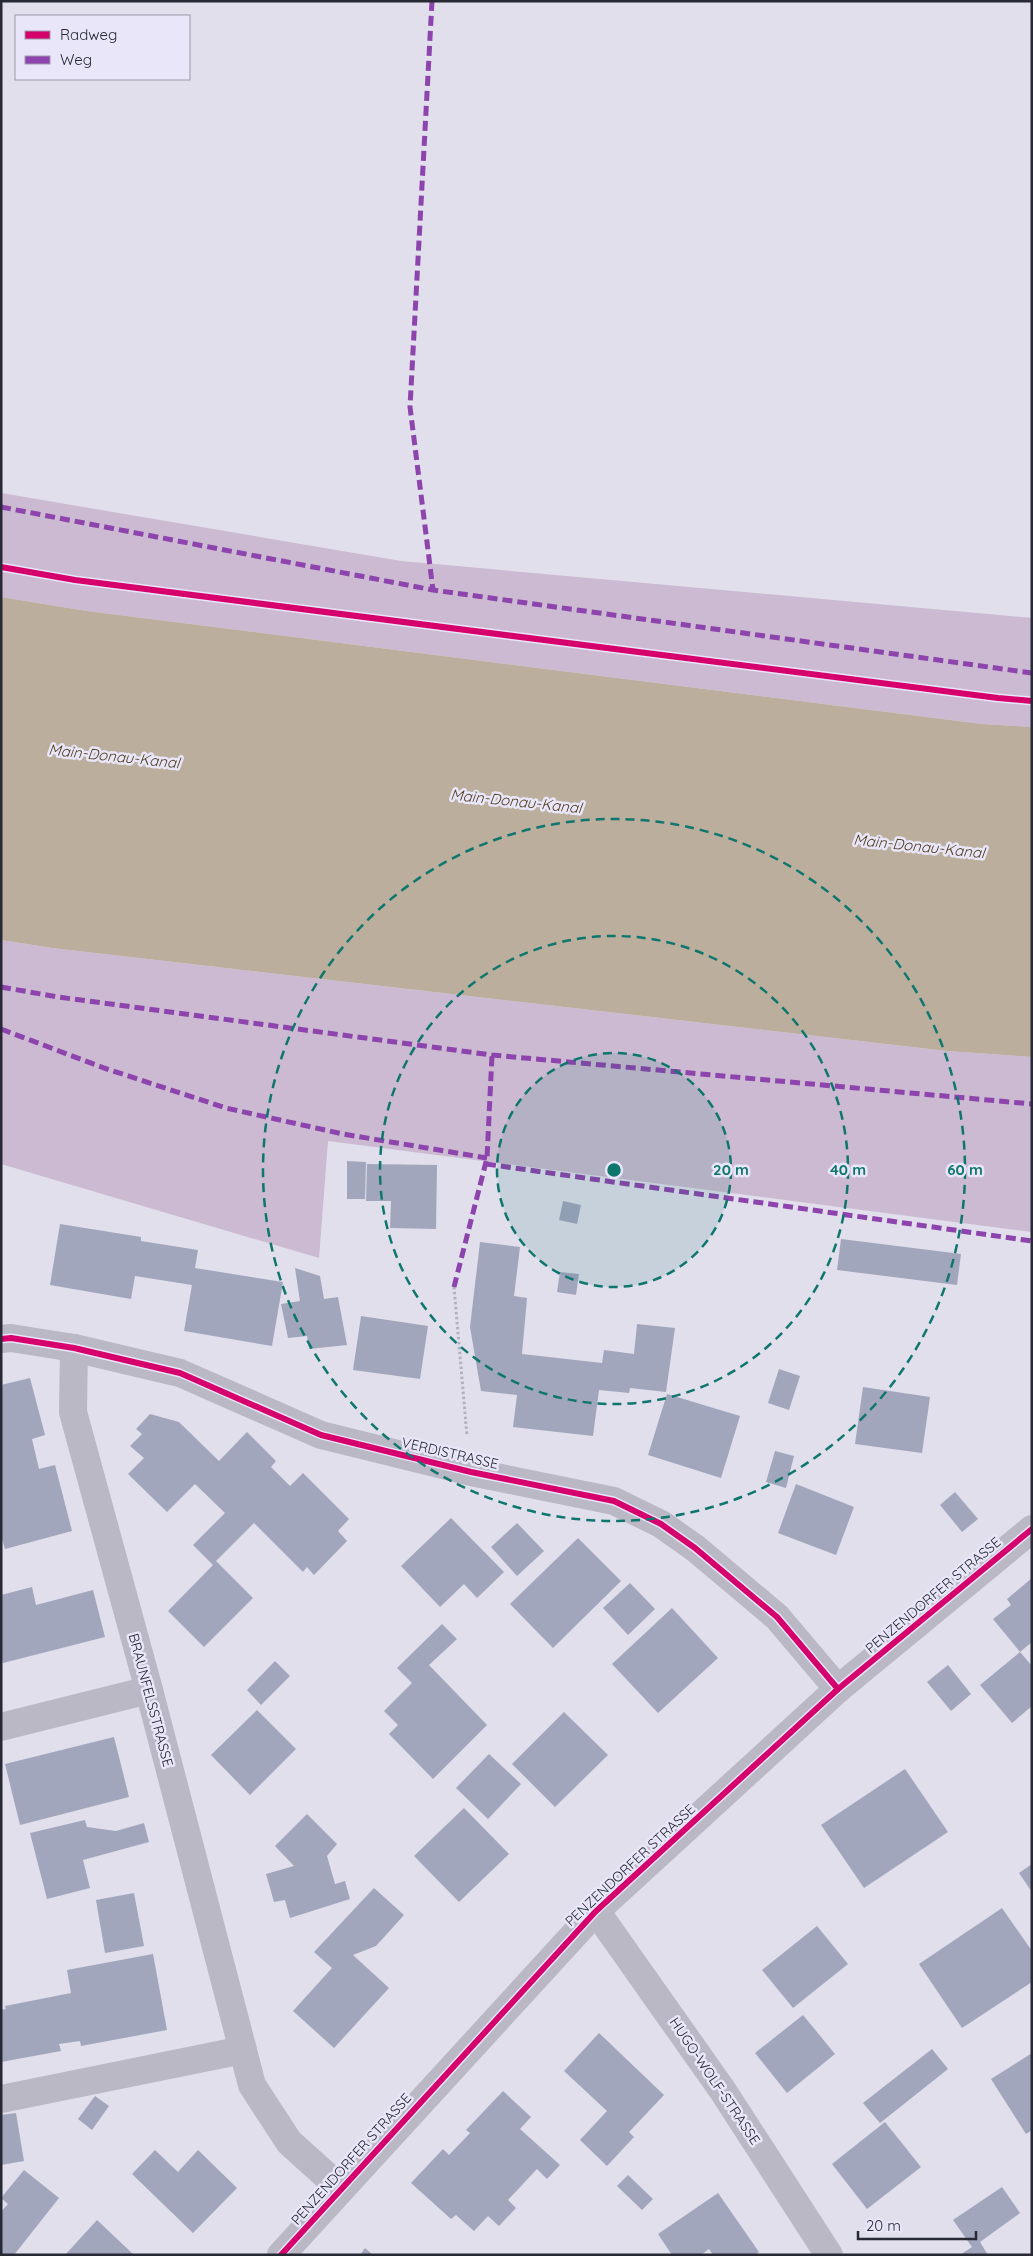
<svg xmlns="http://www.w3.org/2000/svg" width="1033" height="2256" viewBox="0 0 1033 2256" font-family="Quicksand,sans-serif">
<rect width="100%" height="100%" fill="#e0dfeb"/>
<!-- green -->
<g fill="#ccbad2">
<path d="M1,493L401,561L1032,618V727L982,724L87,611L1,597Z"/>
<path d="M1,940L52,948L947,1051L1032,1057V1232L328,1141L319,1258L1,1164Z"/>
</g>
<!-- water -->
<path fill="#bbae9d" d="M1,597L87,611L982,724L1032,727V1057L947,1051L52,948L1,940Z"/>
<!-- building -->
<g fill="#a2a6bd">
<path d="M347,1161L366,1162L365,1199H347Z"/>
<path d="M367,1164L437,1165L436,1229L390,1228L391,1201H366Z"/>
<path d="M563,1201L581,1205L577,1224L559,1220Z"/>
<path d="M60,1224L141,1237V1241L198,1250L195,1268L283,1282L272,1346L184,1331L192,1285L135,1276L131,1299L50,1285Z"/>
<path d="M841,1239L961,1254L957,1285L837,1270Z"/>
<path d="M480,1242L520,1247L514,1296L527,1298L522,1354L602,1363L604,1350L634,1354L637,1324L675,1328L666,1392L630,1388L629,1393L599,1390L593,1436L513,1427L517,1395L481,1391L470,1327Z"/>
<path d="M295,1268L320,1276L324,1299L338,1297L347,1345L309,1349L307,1336L288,1338L281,1304L300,1301Z"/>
<path d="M560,1272L579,1274L576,1295L557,1292Z"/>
<path d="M361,1316L428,1326L420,1379L353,1370Z"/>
<path d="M779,1369L800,1376L789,1410L768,1403Z"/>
<path d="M30,1378L45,1435L32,1439L39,1469L55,1465L72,1531L5,1549L1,1535V1385Z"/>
<path d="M863,1387L930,1397L922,1453L855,1444Z"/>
<path d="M667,1394L740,1416L721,1478L648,1455Z"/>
<path d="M150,1414L179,1422L219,1461L247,1432L276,1461L271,1467L290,1486L303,1473L349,1519L338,1531L347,1541L314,1575L307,1567L303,1572L254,1523L216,1561L253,1598L204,1647L168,1611L213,1565L193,1545L225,1513L195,1484L167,1512L128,1474L144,1458L130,1446L142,1434L136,1429Z"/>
<path d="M775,1451L794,1456L786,1488L766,1482Z"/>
<path d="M796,1484L854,1507L836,1555L778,1533Z"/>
<path d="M955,1492L978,1519L962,1532L940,1505Z"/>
<path d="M451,1518L504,1572L477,1598L464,1584L440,1607L401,1566Z"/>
<path d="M517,1523L544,1551L517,1576L491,1547Z"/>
<path d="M578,1538L621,1581L553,1648L510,1604Z"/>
<path d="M1032,1578V1642L1020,1652L993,1619L1011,1605L1007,1599Z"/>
<path d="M630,1583L655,1609L628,1635L603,1608Z"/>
<path d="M32,1587L36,1605L93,1590L105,1637L3,1663L1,1656V1595Z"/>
<path d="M672,1608L718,1658L658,1713L612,1664Z"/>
<path d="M442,1624L457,1639L429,1665L487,1725L433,1779L389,1734L398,1725L384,1711L412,1683L397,1668Z"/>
<path d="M1020,1652L1032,1666V1706L1012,1723L980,1685Z"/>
<path d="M275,1661L290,1676L261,1705L247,1690Z"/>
<path d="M948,1665L971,1694L951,1711L927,1682Z"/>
<path d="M257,1710L296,1749L250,1795L211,1755Z"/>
<path d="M564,1712L608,1755L555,1807L512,1764Z"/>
<path d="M114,1737L129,1797L20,1825L5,1764Z"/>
<path d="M489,1754L521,1784L488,1819L456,1788Z"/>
<path d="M905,1769L948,1832L864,1888L821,1825Z"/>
<path d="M464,1808L509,1854L459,1902L414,1856Z"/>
<path d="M307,1814L337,1844L327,1856L335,1884L345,1881L350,1899L290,1918L285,1900L274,1902L266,1874L294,1866L275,1846Z"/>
<path d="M85,1820L87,1827L116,1831L144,1823L149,1842L83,1860L90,1888L47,1899L30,1833Z"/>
<path d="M1032,1864V1892L1019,1873Z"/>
<path d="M374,1888L404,1915L376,1946L353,1955L389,1988L334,2048L293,2011L332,1968L314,1952Z"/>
<path d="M134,1893L144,1946L105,1953L96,1900Z"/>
<path d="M1002,1908L1032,1951V1982L962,2028L919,1964Z"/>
<path d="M817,1926L848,1964L793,2008L762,1970Z"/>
<path d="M153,1954L167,2030L81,2046L80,2041L59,2044L61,2051L1,2062V2010L6,2009L5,2006L71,1993L67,1970Z"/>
<path d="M803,2015L835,2054L787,2093L755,2053Z"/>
<path d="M599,2033L664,2095L629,2132L634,2137L607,2166L580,2140L607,2111L564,2071Z"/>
<path d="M932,2049L948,2069L880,2123L863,2103Z"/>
<path d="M1032,2053V2130L1026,2134L991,2079Z"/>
<path d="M503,2091L531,2117L520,2129L560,2165L547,2179L537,2169L508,2200L516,2208L499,2226L488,2216L474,2231L456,2215L451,2219L411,2183L443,2149L449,2155L470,2133L466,2130Z"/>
<path d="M95,2096L109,2106L92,2130L78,2119Z"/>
<path d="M16,2113L24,2161L1,2165V2115Z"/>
<path d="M885,2122L921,2167L867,2209L832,2164Z"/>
<path d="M155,2150L178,2172L198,2150L237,2188L193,2233L132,2174Z"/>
<path d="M24,2170L59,2198L14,2255H2L1,2212L8,2204L1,2198Z"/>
<path d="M628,2175L653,2199L642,2210L617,2186Z"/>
<path d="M1002,2187L1020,2213L980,2242L988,2255H960L972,2247L953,2220Z"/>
<path d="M718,2193L759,2252L755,2255H713L709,2249L701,2255H672L658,2234Z"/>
<path d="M97,2220L134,2255H65Z"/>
<path d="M365,2248L373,2255H360Z"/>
</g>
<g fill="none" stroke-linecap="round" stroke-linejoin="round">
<!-- path -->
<path stroke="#b1b1bd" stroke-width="3" stroke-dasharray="2.5 2.5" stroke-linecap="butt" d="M454,1287L467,1436"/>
<!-- minor -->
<g stroke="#b9b8c4" stroke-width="28">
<path d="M1,1339L11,1338L74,1348L180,1373L321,1435L471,1472L614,1501L661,1524L695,1548L777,1617L838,1689"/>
<path d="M74,1348L73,1412L149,1690L252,2085L289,2142L340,2188"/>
<path d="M1,1727L149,1690"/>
<path d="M596,1911L723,2091L829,2255"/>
<path d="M1,2099L243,2050"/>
<path d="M281,2255L596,1911L838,1689L1032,1529"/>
</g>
<!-- quiet -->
<g stroke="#8e44ad" stroke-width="5" stroke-dasharray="10 5" stroke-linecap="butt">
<path d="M432,1L410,407L433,590"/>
<path d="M1,507L433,590L1032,673"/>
<path d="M1,987L58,997L492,1055L1032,1104"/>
<path d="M1,1029L104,1068L226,1108L343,1134L487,1158"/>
<path d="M486,1164L1032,1241"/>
<path d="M454,1287L487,1158L492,1055"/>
</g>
<!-- cycleway casing -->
<g stroke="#e8e6f8" stroke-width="9">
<g id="cycleway">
<path d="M1,567L75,580L998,698L1032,701"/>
<path d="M1,1339L11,1338L74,1348L180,1373L321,1435L471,1472L614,1501L661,1524L695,1548L777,1617L838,1689"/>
<path d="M281,2255L596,1911L838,1689L1032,1529"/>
</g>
</g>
<!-- cycleway -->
<use href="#cycleway" stroke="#d6006c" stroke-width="6"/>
</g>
<!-- distance rings -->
<circle cx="614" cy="1170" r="117" fill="#0f766e" fill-opacity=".12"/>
<g fill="none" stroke="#0f766e" stroke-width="2.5" stroke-dasharray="9 6">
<circle cx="614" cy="1170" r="117"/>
<circle cx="614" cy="1170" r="234"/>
<circle cx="614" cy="1170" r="351"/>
</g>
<g text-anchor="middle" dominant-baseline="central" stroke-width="5" stroke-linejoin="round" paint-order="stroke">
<!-- street labels -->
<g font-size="14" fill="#272934" stroke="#e8e6f8">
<text transform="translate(450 1453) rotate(13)">VERDISTRASSE</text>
<text transform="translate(933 1595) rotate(-40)">PENZENDORFER STRASSE</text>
<text transform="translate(151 1700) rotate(75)">BRAUNFELSSTRASSE</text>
<text transform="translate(630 1865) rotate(-43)">PENZENDORFER STRASSE</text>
<text transform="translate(715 2081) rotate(56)">HUGO-WOLF-STRASSE</text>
<text transform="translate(351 2159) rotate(-48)">PENZENDORFER STRASSE</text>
</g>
<!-- water labels -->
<g font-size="15" font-style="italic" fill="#534020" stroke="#e8e6f8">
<text transform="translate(114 756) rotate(6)">Main-Donau-Kanal</text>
<text transform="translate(516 801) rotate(6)">Main-Donau-Kanal</text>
<text transform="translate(919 846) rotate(6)">Main-Donau-Kanal</text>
</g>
</g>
<circle cx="614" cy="1170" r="8" fill="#0f766e" stroke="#e8e6f8" stroke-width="2.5"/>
<g font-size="15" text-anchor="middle" font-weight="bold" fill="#0f766e" stroke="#e8e6f8" stroke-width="5" stroke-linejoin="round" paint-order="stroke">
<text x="731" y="1175">20 m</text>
<text x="848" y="1175">40 m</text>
<text x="965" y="1175">60 m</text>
</g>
<!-- border -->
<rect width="1033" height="2256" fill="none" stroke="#272934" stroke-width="5"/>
<!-- legend -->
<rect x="15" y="15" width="175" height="65" fill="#e8e6f8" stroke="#9b9aaa"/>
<rect x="25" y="31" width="25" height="8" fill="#d6006c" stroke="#9b9aaa"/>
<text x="60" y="40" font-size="15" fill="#272934">Radweg</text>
<rect x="25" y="56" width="25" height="8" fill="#8e44ad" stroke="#9b9aaa"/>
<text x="60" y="65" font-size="15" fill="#272934">Weg</text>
<!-- scale -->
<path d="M858 2231v8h118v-8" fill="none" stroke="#272934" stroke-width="2.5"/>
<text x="866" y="2231" font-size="15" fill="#272934" stroke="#e8e6f8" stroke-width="4" paint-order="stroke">20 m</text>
</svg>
